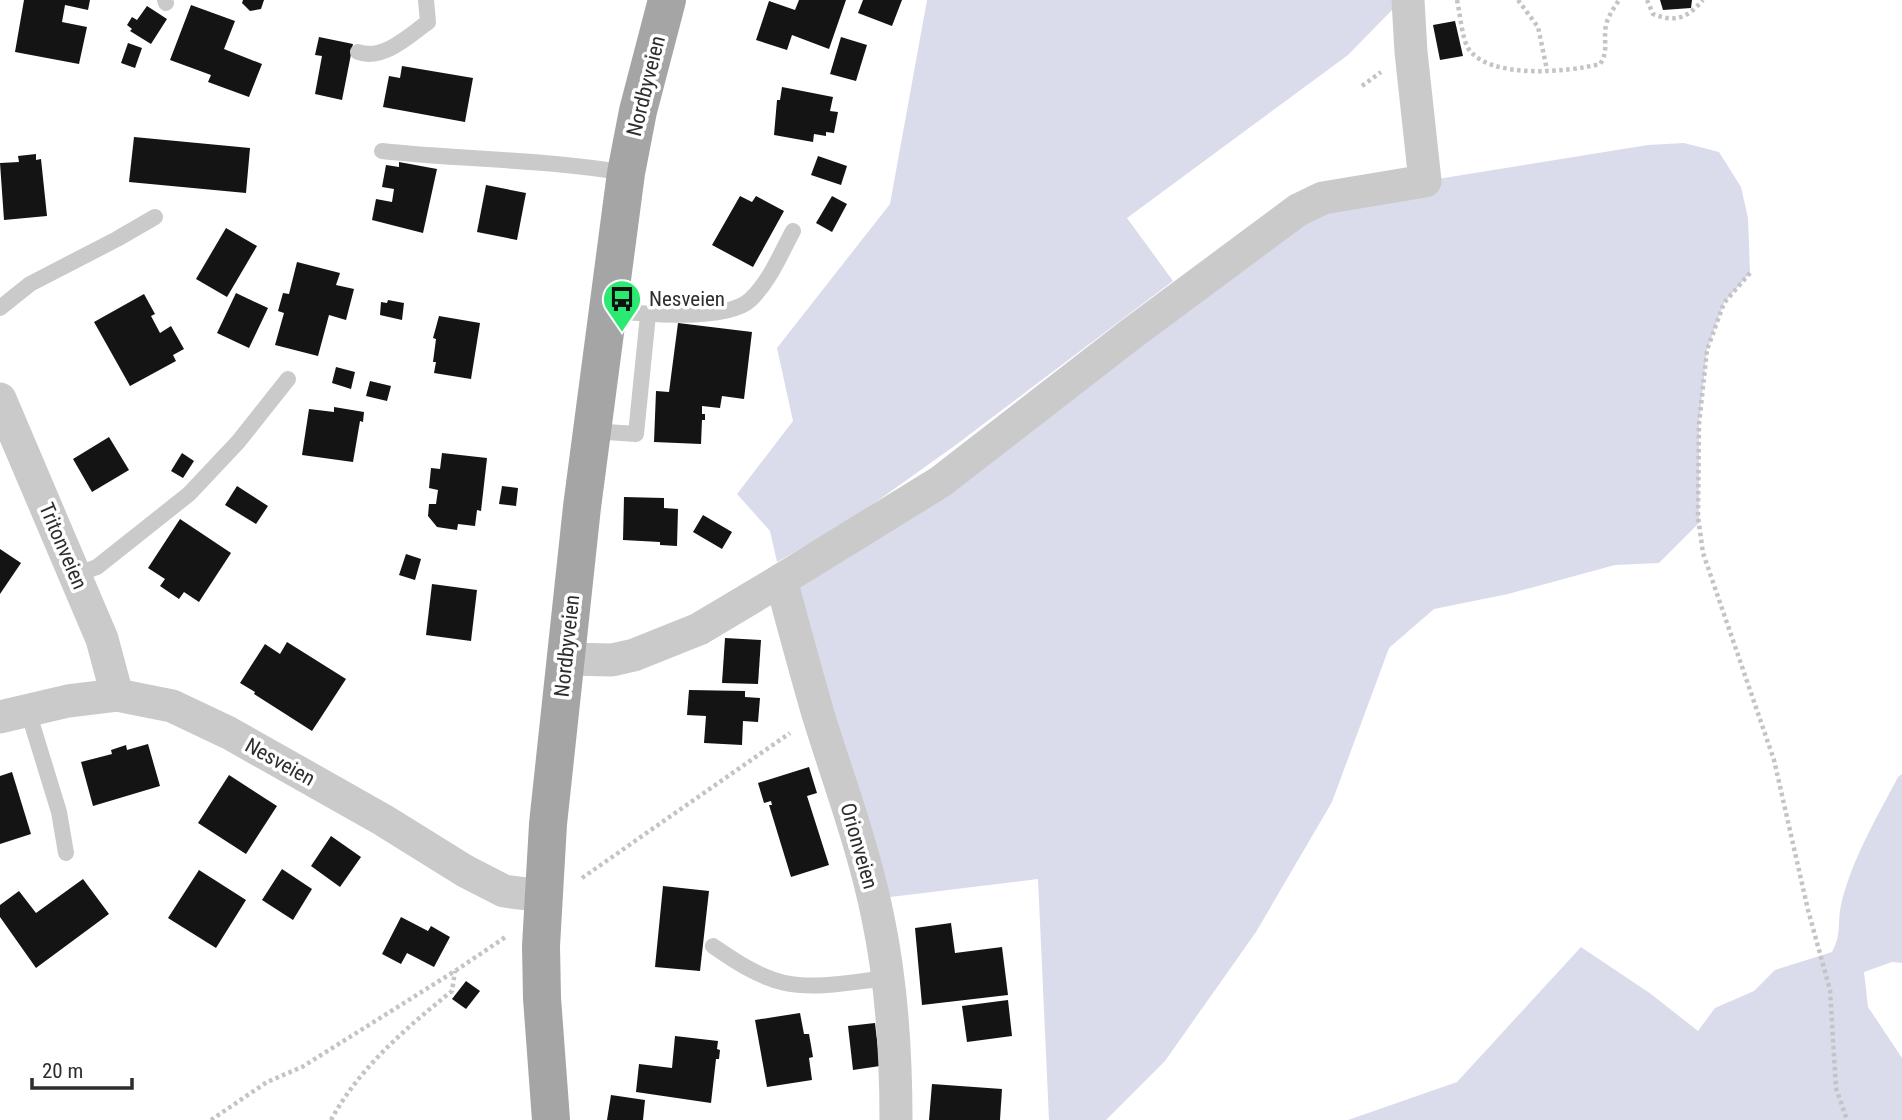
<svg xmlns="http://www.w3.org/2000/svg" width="1902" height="1120" viewBox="0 0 1902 1120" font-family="'Roboto Condensed',sans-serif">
<rect width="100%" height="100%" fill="#fff"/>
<!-- green -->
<g fill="#dadcec">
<path d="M927,0H1393V9L1348,55L1127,218L1173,281L953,447L852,519L777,562L770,531L737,494L793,421L777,348L890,204Z"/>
<path d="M1684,143L1719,152L1741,187L1748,218L1750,273L1724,303L1707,350L1699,424V523L1659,563L1615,565L1508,594L1434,609L1389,648L1332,802L1256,932L1165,1061L1106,1120H1049L1038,879L874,899L781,580L1298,210L1425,181L1648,145Z"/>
<path d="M1902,774V963L1892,962L1864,972L1868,1007L1902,1058V1120H1348L1457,1082L1581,947L1651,994L1698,1031L1715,1008L1754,991L1775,970L1832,952C1842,934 1837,924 1841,905C1851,861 1877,817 1898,777Z"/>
</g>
<!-- building -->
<g fill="#141414">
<path d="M24,0H90L88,10L65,5L62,22L87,27L79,64L15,52Z"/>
<path d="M243,0H264L261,9L250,11L242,3Z"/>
<path d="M799,0H846L829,49L792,35L787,50L756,40L769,1L795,10Z"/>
<path d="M863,0H902L892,26L858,13Z"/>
<path d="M1660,0H1692L1691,8L1663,10Z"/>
<path d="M191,5L235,21L224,49L262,64L249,97L208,82L211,75L170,60Z"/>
<path d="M147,6L167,19L151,44L130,31L132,29L127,25L132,17L137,20Z"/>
<path d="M1455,21L1463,56L1440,60L1433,25Z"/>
<path d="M319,37L353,44L342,100L315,94L322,56L315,55Z"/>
<path d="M841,37L867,45L856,81L830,74Z"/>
<path d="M128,43L142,48L135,68L121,63Z"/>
<path d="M402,66L473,78L465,122L383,107L389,76L400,78Z"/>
<path d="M782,87L833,97L830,111L838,112L834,133L826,132V136L814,134L813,142L774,135L777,100H780Z"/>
<path d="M134,137L250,148L246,193L129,182Z"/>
<path d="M36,154V160L41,159L47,216L4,220L0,163L19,162L18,156Z"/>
<path d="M818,156L847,166L841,185L811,175Z"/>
<path d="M399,162L437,169L423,233L372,220L376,199L392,202L394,189L382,187L386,165L399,167Z"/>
<path d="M486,185L526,193L517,240L477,232Z"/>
<path d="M740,196L752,202L756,196L784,211L753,267L712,245Z"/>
<path d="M832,196L847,204L832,232L816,223Z"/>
<path d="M226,228L257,246L227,297L196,279Z"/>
<path d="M297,262L340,273L336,285L354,289L346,320L329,315L318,356L275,345L284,313L278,311L283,293L289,294Z"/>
<path d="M236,293L268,308L249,348L217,333Z"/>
<path d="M144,294L155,314L151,316L160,333L171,326L184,349L173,355L176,361L130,386L94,322Z"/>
<path d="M388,300L404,303L402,320L380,315L381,302L387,303Z"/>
<path d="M439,316L480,323L471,379L434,373L436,362H433L436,339L433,338Z"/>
<path d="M678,323L752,332L744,399L722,396L720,408L702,406V414H705V420H702L701,444L654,442L656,391L669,392Z"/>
<path d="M336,367L355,372L351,389L332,383Z"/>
<path d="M370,381L391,386L387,401L366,396Z"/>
<path d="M334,407L364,412L363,422L360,421L353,462L302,455L309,409L334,412Z"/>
<path d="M109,437L129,470L92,492L73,459Z"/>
<path d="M182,453L194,461L183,478L171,471Z"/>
<path d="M442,453L487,458L481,511L477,510L475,526L458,524L457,530L437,527L428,516L429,504H436L438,490L429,488L431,468L440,469Z"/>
<path d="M237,486L268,506L256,524L225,505Z"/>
<path d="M502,486L518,488L516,506L499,504Z"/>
<path d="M624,497L664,498V508L678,509L677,546L660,545V542L623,540Z"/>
<path d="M703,515L732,532L722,549L693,532Z"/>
<path d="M180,519L231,553L199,602L184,592L179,599L160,586L165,579L148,568Z"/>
<path d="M0,549L21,563L0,594Z"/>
<path d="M406,554L421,559L415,580L399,575Z"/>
<path d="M432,584L477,590L471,641L426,635Z"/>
<path d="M725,638L761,640L758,684L722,683Z"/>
<path d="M287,642L346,679L312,731L254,694L255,692L240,683L265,644L280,654Z"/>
<path d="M689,690L745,691V697L760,698L758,722L743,721L742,745L704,743L706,716L687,715Z"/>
<path d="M148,744L160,786L93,806L81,762L112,754L111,750L126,745L127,750Z"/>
<path d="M809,767L817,793L807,796L829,865L791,877L769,805H772L771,801L764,803L758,783Z"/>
<path d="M12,772L31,834L0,844V776Z"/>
<path d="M229,775L277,806L246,854L198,823Z"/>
<path d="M331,836L361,857L340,887L311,866Z"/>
<path d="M282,869L312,889L293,920L262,900Z"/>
<path d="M199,870L246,900L216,948L168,918Z"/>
<path d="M83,879L109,914L36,968L0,917V905L19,891L36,913Z"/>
<path d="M663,886L709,891L700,971L655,967Z"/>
<path d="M401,917L428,931L431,926L450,937L434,967L407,953L401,964L382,954Z"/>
<path d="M951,923L955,953L1002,947L1008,995L922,1005L915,928Z"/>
<path d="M466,981L480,991L466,1009L452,999Z"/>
<path d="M1008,1000L1012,1036L967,1042L962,1006Z"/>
<path d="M800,1013L804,1034H809L813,1057L809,1058L812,1080L767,1087L755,1020Z"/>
<path d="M875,1023L880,1066L853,1070L848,1026Z"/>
<path d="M675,1036L718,1041L717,1049L720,1050L719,1059H716L711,1103L636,1092L639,1064L672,1068Z"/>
<path d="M932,1084L1002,1089L1000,1120H929Z"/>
<path d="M611,1095L645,1100L643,1120H607Z"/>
</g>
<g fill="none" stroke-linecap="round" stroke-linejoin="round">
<!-- path -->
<g stroke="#c4c4c4" stroke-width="4.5" stroke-dasharray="3.5 3.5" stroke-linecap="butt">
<path d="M1457,0C1460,13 1462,38 1468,48C1488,80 1569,72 1600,64C1609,51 1603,40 1606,25C1608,16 1614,8 1619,0"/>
<path d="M1518,0L1538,27L1547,70"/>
<path d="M1647,0L1653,14C1676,23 1687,18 1703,0"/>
<path d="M1362,86L1381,72"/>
<path d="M1750,273L1724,303L1707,350L1699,424L1698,517L1703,553L1774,760L1808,910L1830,990L1836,1088L1847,1120"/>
<path d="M582,878L790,733"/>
<path d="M211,1120L267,1082L302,1067L455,971L507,936"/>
<path d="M331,1120C359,1068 406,1028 452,991L455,971"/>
</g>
<!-- service -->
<g stroke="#cacaca" stroke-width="16">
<path d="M165,0L166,3"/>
<path d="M358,52C383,61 409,36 428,22L426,0"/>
<path d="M382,151C464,160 545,159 626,173"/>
<path d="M0,308L30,284L117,239L155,217"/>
<path d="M608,310C640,314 726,322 750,300C770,281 780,255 793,231"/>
<path d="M592,431L636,434L648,315"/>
<path d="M75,575L97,567L189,494L238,442L288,379"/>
<path d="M28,711L59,812L66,853"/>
<path d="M713,946C735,961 758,977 785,983C818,990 856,981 889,978"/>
</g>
<!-- minor -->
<g stroke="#cacaca" stroke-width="33">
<path d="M0,399L102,639L117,695"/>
<path d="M781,580C793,624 805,669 818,714C839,782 864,848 878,918C892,985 896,1052 896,1120"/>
<path d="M566,659L612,660L634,655L699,629L781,580L940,482L1131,334L1298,210L1323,198L1425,181L1411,52L1408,0"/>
<path d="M0,717L68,701L117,695L172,706L229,733L383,820L465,871L504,891L543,896"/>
</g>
<!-- primary -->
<path stroke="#a5a5a5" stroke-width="38" d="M551,1120L542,998L541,946L548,824L582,507L626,173L638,111L667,0"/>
</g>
<!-- icons -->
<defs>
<g id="bus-pin" transform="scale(2.0125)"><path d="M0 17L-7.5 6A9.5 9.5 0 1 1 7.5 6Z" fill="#2aea71" stroke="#fff"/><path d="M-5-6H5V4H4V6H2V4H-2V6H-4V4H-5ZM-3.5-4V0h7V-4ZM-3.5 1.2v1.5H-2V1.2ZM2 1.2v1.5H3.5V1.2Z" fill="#111"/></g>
</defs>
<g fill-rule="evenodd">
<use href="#bus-pin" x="622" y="299"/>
</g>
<g text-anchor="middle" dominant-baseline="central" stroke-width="7" stroke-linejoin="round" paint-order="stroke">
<!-- street labels -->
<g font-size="21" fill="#2d2d2d" stroke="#fff">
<text transform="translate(646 86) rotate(-76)">Nordbyveien</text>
<text transform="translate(63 546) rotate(67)">Tritonveien</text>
<text transform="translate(567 646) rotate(-84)">Nordbyveien</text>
<text transform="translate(280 762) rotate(29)">Nesveien</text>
<text transform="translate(859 846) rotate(74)">Orionveien</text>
</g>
<!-- poi labels -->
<g font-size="21" fill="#2d2d2d" stroke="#fff" text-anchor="start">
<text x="649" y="299">Nesveien</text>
</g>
</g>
<!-- scale -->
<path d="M32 1078v10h100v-10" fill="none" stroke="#2d2d2d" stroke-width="3.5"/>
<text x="42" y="1078" font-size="21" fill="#2d2d2d" stroke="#ffffff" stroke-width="5" paint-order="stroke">20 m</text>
</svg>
